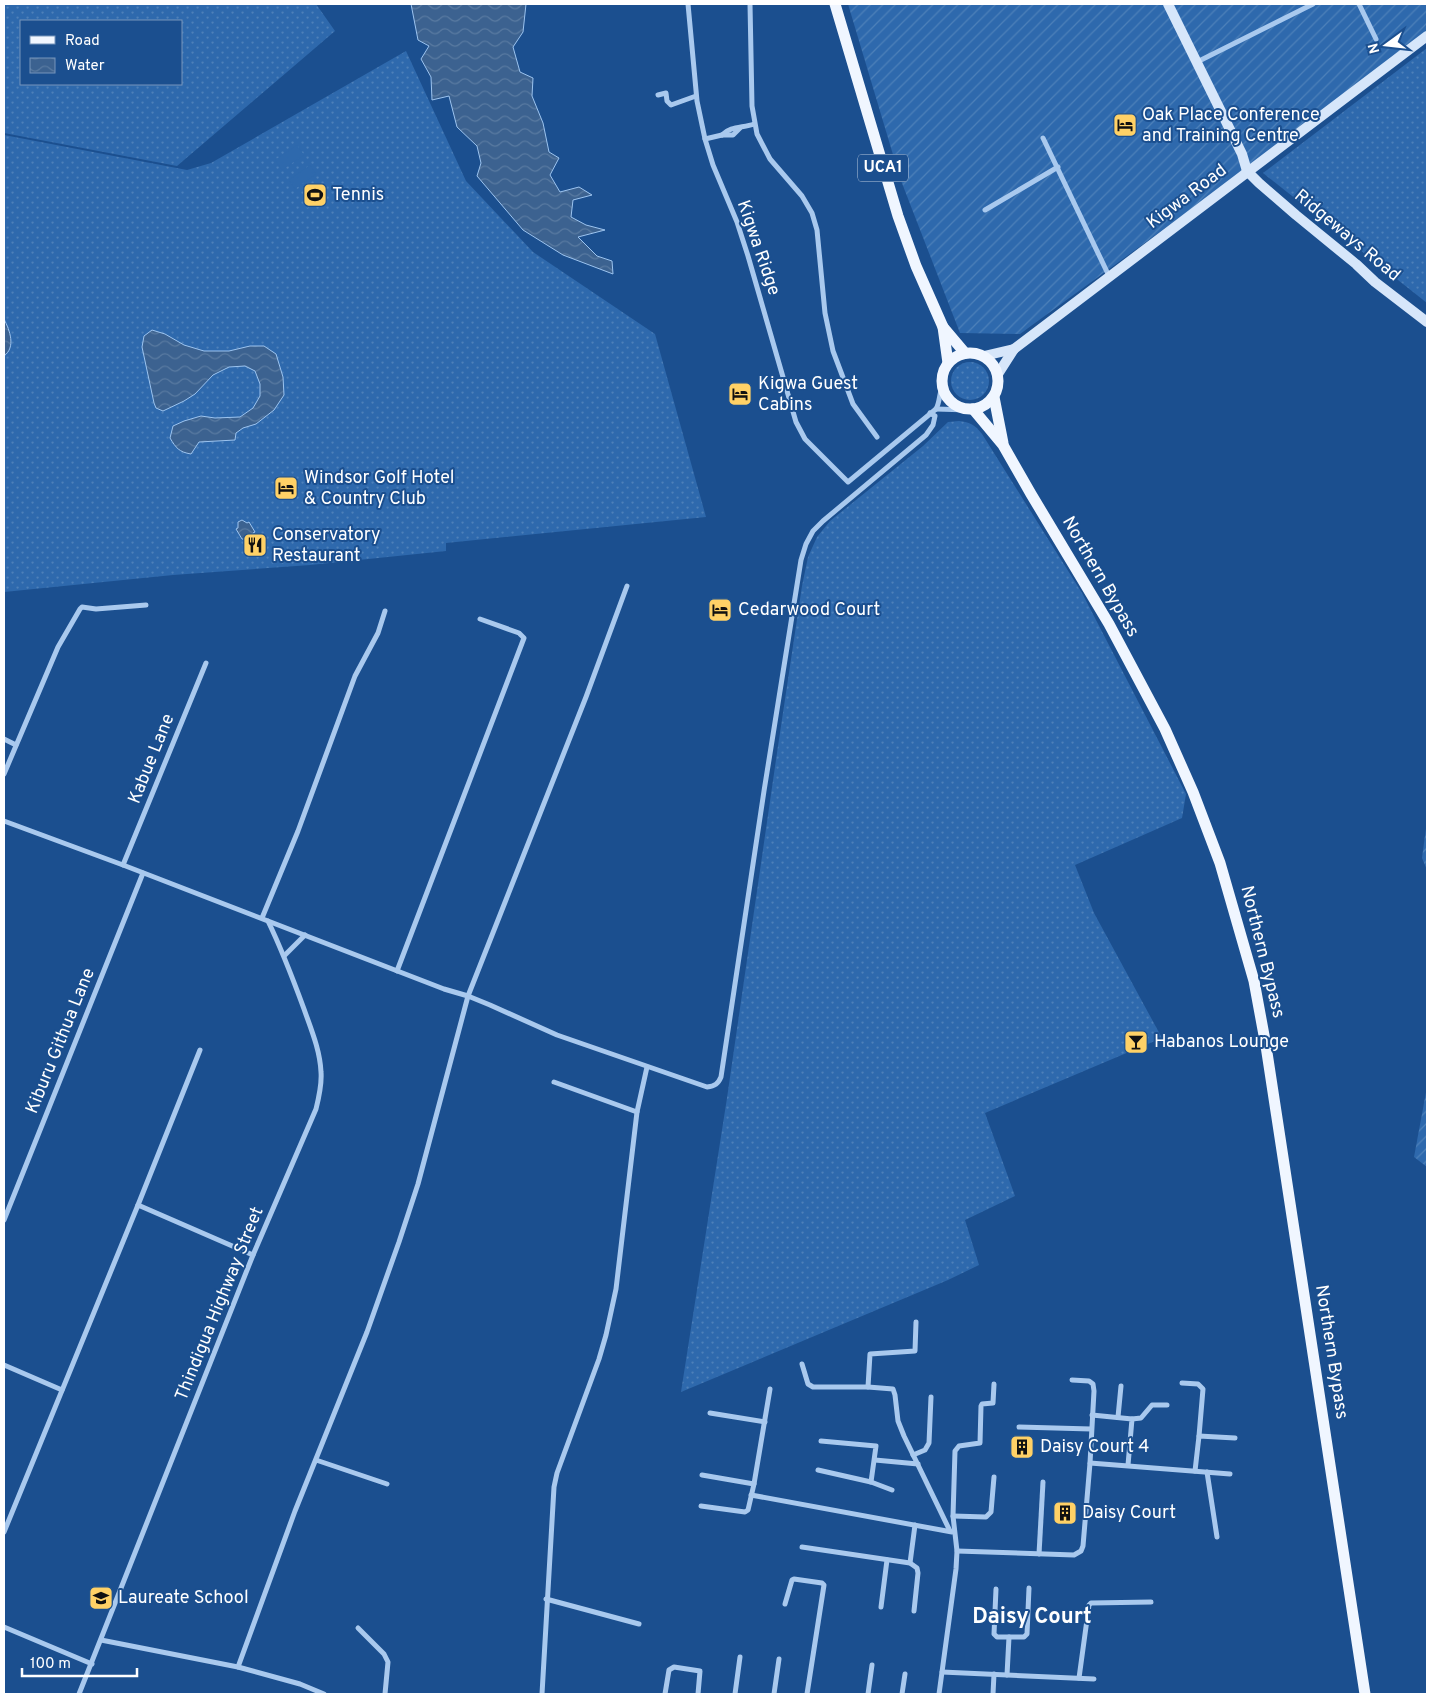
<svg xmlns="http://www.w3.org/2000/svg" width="1431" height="1698" viewBox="0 0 1431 1698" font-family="Overpass,sans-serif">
<defs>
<pattern id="grass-dots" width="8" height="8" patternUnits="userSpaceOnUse" patternTransform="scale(1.25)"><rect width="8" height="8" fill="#2e69ad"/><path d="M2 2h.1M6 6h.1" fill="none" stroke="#4d80b9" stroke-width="1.8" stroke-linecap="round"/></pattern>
<pattern id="garden-furrows" width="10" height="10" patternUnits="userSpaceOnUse" patternTransform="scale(1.25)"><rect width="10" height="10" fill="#2e69ad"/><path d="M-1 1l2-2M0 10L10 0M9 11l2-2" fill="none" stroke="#4d80b9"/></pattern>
<pattern id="water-waves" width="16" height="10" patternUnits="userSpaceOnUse" patternTransform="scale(1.25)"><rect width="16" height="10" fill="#3c6290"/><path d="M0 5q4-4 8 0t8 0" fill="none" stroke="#597aa1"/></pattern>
</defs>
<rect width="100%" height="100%" fill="#1b4f8f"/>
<!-- grass -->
<g fill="url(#grass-dots)" fill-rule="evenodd">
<path d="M4,4H316L335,31L177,166L4,133ZM181,21V84H21V21Z"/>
<path d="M1427,48V303L1263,173Z"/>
<path d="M406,51L466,181L533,252L655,334L706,517L446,543V551L310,565L173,575L4,592V135L187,170L211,163Z"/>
<circle cx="970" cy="381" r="19"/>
<path d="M959,421C970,422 975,425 982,434L1082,593L1186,794L1182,818L1075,865L1094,913L1162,1038L985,1113L1015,1196L965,1220L979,1265L948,1280L681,1392L727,1098L778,746L802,586L808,557L817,537L830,521L923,446L948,422Z"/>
</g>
<!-- garden -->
<g fill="url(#garden-furrows)">
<path d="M848,4H1427V37L1020,334L960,333L900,178Z"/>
<path d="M1427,821V870L1422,858Z"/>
<path d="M1427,1087V1167L1414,1157Z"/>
</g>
<!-- pitch -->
<g fill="#2e69ad">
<path d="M297,145L304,155L282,170L275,160Z"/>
<path d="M310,165L316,174L295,189L289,180Z"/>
<path d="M323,183L329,193L307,208L301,198Z"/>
</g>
<!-- water -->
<g fill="url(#water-waves)" stroke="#9cc4f0">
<path d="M411,4H526L523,32L513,47L520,72L533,78L532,96L543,123L549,152L559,158L550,175L560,192L579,187L592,195L573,200L571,217L586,225L605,230L578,237L597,256L612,261L613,274L563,255L523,230L477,176L481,163L477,146L457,127L449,96L432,100L431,77L421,59L429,46L418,40Z"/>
<path d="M4,319C10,331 16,347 4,356Z"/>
<path d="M152,330L165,334L184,345L204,351H229L250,346H264L276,354L283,377L284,395L274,410L256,424L243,428L236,433L235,440L199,442L191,454C179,452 176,448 170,438L173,426L184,421L201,416L215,418L240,417L253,408L260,396V384L255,371L245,366L229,367L213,375L195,394L184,401L163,411L156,408L154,403L142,347L144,336Z"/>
<path d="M242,520L247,523L249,522L255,532L253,533V536L250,540L242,539L236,529L238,528V522Z"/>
</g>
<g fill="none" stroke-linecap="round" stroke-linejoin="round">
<!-- street -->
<g stroke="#a9c9ee" stroke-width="5">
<path d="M688,4L697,101L705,139L713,165L737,222L748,256L796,422L805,439L848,482L936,409"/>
<path d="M750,4L752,106L757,134L770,159L802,196L812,213L817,230L825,313L833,351L853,404L877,437"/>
<path d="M1359,4L1376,39"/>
<path d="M1197,62L1313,4"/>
<path d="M658,95L666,93L667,101L671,105L696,96"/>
<path d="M722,135C730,126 743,128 754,124"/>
<path d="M1043,138L1109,276"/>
<path d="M705,139L722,135H733L740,128"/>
<path d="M985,210L1058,167"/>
<path d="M936,409L969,410"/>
<path d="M936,409C940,402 939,394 942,387"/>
<path d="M4,739L16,745"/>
<path d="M4,774L58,647L80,609L82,607L96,609L146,605"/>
<path d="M4,821L123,865L444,989L468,996L490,1005L557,1035L707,1087C715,1086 718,1084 721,1077L764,791L801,560L806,544L813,531L823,521L926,435L933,425L935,416L930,413"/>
<path d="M123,865L206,663"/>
<path d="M262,918L298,831L355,676L378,633L385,611"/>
<path d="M285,955L305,935"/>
<path d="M397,971L524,638L519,633L480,619"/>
<path d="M554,1082L637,1112"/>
<path d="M138,1205L200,1050"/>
<path d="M4,1220L143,873"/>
<path d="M802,1364L808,1384L813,1387H868L893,1389L895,1395L898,1421L904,1436L950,1531"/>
<path d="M4,1365L62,1390"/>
<path d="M1182,1383L1198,1384L1203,1389L1199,1436"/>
<path d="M868,1387L870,1354L915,1351L916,1322"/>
<path d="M710,1413L765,1422"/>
<path d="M1092,1415L1132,1419L1128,1465"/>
<path d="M1118,1417L1121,1386"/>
<path d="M1132,1419L1141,1418L1152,1405H1167"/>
<path d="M1019,1427L1091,1429"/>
<path d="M821,1441L876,1446L871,1482"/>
<path d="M913,1455L925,1450L929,1443L931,1397"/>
<path d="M316,1460L387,1484"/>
<path d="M875,1460L918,1464"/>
<path d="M1090,1463L1230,1474"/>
<path d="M818,1470L871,1482L892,1490"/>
<path d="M1195,1471L1199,1436L1235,1438"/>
<path d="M1207,1472L1217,1537"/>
<path d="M702,1475L754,1484"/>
<path d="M751,1495L952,1532"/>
<path d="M701,1506L745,1512L748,1510L754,1484L770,1389"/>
<path d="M953,1516L986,1517L991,1512L994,1477"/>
<path d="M4,1532L138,1205L253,1255"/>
<path d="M802,1547L910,1563L917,1568L918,1573L914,1611"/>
<path d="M957,1551L1074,1555L1081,1551L1083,1546L1090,1463L1094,1391L1093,1384L1089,1381L1072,1380"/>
<path d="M1039,1554L1043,1482"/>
<path d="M910,1563L915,1525"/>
<path d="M996,1589L994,1634L997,1637H1024L1027,1634L1029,1588"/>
<path d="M546,1599L639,1624"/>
<path d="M785,1604L792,1580L794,1579L822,1583L824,1585L807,1694"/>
<path d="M881,1607L887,1560"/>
<path d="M4,1627L92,1664"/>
<path d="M358,1628L384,1654L388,1662L385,1694"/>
<path d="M101,1640L238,1667"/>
<path d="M942,1672L1094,1679"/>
<path d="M1007,1675L1009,1637"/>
<path d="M1079,1678L1089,1605L1091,1603L1151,1602"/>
<path d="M79,1694L253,1255L316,1109C319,1097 322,1084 321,1072C320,1050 311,1029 304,1009C293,979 282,950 268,921"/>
<path d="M324,1694L300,1684L238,1667L295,1511L367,1332L399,1242L418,1184L468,996L586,697L627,586"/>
<path d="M542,1694L554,1487L557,1473L599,1359L606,1335L616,1289L637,1112L647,1067"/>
<path d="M665,1694L669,1670L674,1667L700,1671L698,1694"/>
<path d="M735,1694L740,1657"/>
<path d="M774,1694L779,1659"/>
<path d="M868,1694L872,1665"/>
<path d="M902,1694L905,1674"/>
<path d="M939,1694L956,1569L957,1551L953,1516L955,1451L959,1446L980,1443L981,1406L982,1404L993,1403L994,1384"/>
<path d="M993,1694L994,1674"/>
</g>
<!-- secondary -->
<g stroke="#d6e6fa" stroke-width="10">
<path d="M1168,4L1242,154L1247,171L1259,183L1296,215L1356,264L1375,282L1427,322"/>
<path d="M984,356L1014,349"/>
<path d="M998,374L1014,349L1427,36"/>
</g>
<!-- primary -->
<g stroke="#f0f6ff" stroke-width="11">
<path d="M835,4L898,216L916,266L943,327L948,363"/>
<path d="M943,327L965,353"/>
<circle cx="970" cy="381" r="28"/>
<path d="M994,397L1003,443"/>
<path d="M973,409L1003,445L1031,494L1109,624L1165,729L1193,792L1220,863L1254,981L1266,1046L1365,1694"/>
</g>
</g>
<!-- icons -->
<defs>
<g id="hotel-square" transform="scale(1.25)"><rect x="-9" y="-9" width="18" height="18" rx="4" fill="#ffd166" stroke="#1b4f8f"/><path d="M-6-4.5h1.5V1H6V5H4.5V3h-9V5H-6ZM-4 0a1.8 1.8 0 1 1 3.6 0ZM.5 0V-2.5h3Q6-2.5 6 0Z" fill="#111"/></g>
<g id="stadium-square" transform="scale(1.25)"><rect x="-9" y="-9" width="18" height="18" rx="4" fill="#ffd166" stroke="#1b4f8f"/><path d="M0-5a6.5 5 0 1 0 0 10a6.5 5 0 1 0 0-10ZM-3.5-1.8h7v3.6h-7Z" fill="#111"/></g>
<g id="restaurant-square" transform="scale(1.25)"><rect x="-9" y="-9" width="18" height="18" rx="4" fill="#ffd166" stroke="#1b4f8f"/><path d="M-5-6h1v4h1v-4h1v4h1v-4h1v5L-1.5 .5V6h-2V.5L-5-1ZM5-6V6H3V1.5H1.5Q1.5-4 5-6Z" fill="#111"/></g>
<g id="bar-square" transform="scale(1.25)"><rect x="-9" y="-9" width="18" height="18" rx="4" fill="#ffd166" stroke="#1b4f8f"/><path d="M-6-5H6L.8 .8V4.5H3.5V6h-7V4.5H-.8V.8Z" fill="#111"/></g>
<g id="building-square" transform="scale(1.25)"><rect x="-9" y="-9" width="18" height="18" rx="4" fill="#ffd166" stroke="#1b4f8f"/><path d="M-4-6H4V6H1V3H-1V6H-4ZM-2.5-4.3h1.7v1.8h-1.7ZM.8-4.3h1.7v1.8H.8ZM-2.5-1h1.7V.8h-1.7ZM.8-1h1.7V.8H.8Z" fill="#111"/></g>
<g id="school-square" transform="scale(1.25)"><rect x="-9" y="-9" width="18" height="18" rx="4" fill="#ffd166" stroke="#1b4f8f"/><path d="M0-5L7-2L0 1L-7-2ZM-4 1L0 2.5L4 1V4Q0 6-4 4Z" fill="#111"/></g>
</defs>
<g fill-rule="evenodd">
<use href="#hotel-square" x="1125" y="125"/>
<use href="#stadium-square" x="315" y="195"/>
<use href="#hotel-square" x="740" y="394"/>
<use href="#hotel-square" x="286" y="488"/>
<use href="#restaurant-square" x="255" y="545"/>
<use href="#hotel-square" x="720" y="610"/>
<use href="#bar-square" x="1136" y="1042"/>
<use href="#building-square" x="1022" y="1447"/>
<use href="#building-square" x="1065" y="1513"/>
<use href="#school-square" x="101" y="1598"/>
</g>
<g text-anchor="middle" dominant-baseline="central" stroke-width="4" stroke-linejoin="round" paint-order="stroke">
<!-- shield labels -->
<rect fill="#1b4f8f" stroke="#bbcadd" stroke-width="1" x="858" y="154.5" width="50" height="27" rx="4"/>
<g font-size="16" font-weight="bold" fill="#fff">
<text x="883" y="168">UCA1</text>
</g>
<!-- poi labels -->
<g font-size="18" fill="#fff" stroke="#1b4f8f" text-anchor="start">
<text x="1142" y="115">Oak Place Conference<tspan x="1142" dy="21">and Training Centre</tspan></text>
<text x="332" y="195">Tennis</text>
<text x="758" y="384">Kigwa Guest<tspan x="758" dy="21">Cabins</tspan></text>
<text x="304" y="478">Windsor Golf Hotel<tspan x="304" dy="21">&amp; Country Club</tspan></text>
<text x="272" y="535">Conservatory<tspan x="272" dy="21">Restaurant</tspan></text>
<text x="738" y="610">Cedarwood Court</text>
<text x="1154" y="1042">Habanos Lounge</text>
<text x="1040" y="1447">Daisy Court 4</text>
<text x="1082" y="1513">Daisy Court</text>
<text x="118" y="1598">Laureate School</text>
</g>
<!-- street labels -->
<g font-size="18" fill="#fff" stroke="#1b4f8f">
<text transform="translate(1187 197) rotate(-37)">Kigwa Road</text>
<text transform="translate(1347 236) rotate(40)">Ridgeways Road</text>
<text transform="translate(758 248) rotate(71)">Kigwa Ridge</text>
<text transform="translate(1100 577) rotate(60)">Northern Bypass</text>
<text transform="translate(152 759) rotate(-68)">Kabue Lane</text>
<text transform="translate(1262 952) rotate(76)">Northern Bypass</text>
<text transform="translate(61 1041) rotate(-68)">Kiburu Githua Lane</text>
<text transform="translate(220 1304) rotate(-68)">Thindigua Highway Street</text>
<text transform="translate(1331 1352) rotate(81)">Northern Bypass</text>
</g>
<!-- district labels -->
<g font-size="22" font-weight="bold" fill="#fff" stroke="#1b4f8f">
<text x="1032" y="1617">Daisy Court</text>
</g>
</g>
<!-- border -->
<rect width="1431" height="1698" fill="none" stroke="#ffffff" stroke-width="10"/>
<!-- legend -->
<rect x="20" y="20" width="162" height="65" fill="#1b4f8f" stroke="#7695bc"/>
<rect x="30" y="36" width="25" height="8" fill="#f0f6ff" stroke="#7695bc"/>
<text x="65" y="45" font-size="15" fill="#ffffff">Road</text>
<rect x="30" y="58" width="25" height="15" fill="url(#water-waves)" stroke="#7695bc"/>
<text x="65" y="70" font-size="15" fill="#ffffff">Water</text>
<!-- north arrow -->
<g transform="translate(1386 45) rotate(255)" stroke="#1b4f8f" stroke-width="4" paint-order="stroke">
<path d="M0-4L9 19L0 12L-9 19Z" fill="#ffffff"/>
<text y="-8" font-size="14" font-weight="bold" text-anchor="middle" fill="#ffffff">N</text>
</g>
<!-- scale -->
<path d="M22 1668v8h115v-8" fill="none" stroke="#ffffff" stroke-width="2.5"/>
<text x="30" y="1668" font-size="15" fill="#ffffff" stroke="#1b4f8f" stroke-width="4" paint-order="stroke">100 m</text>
</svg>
